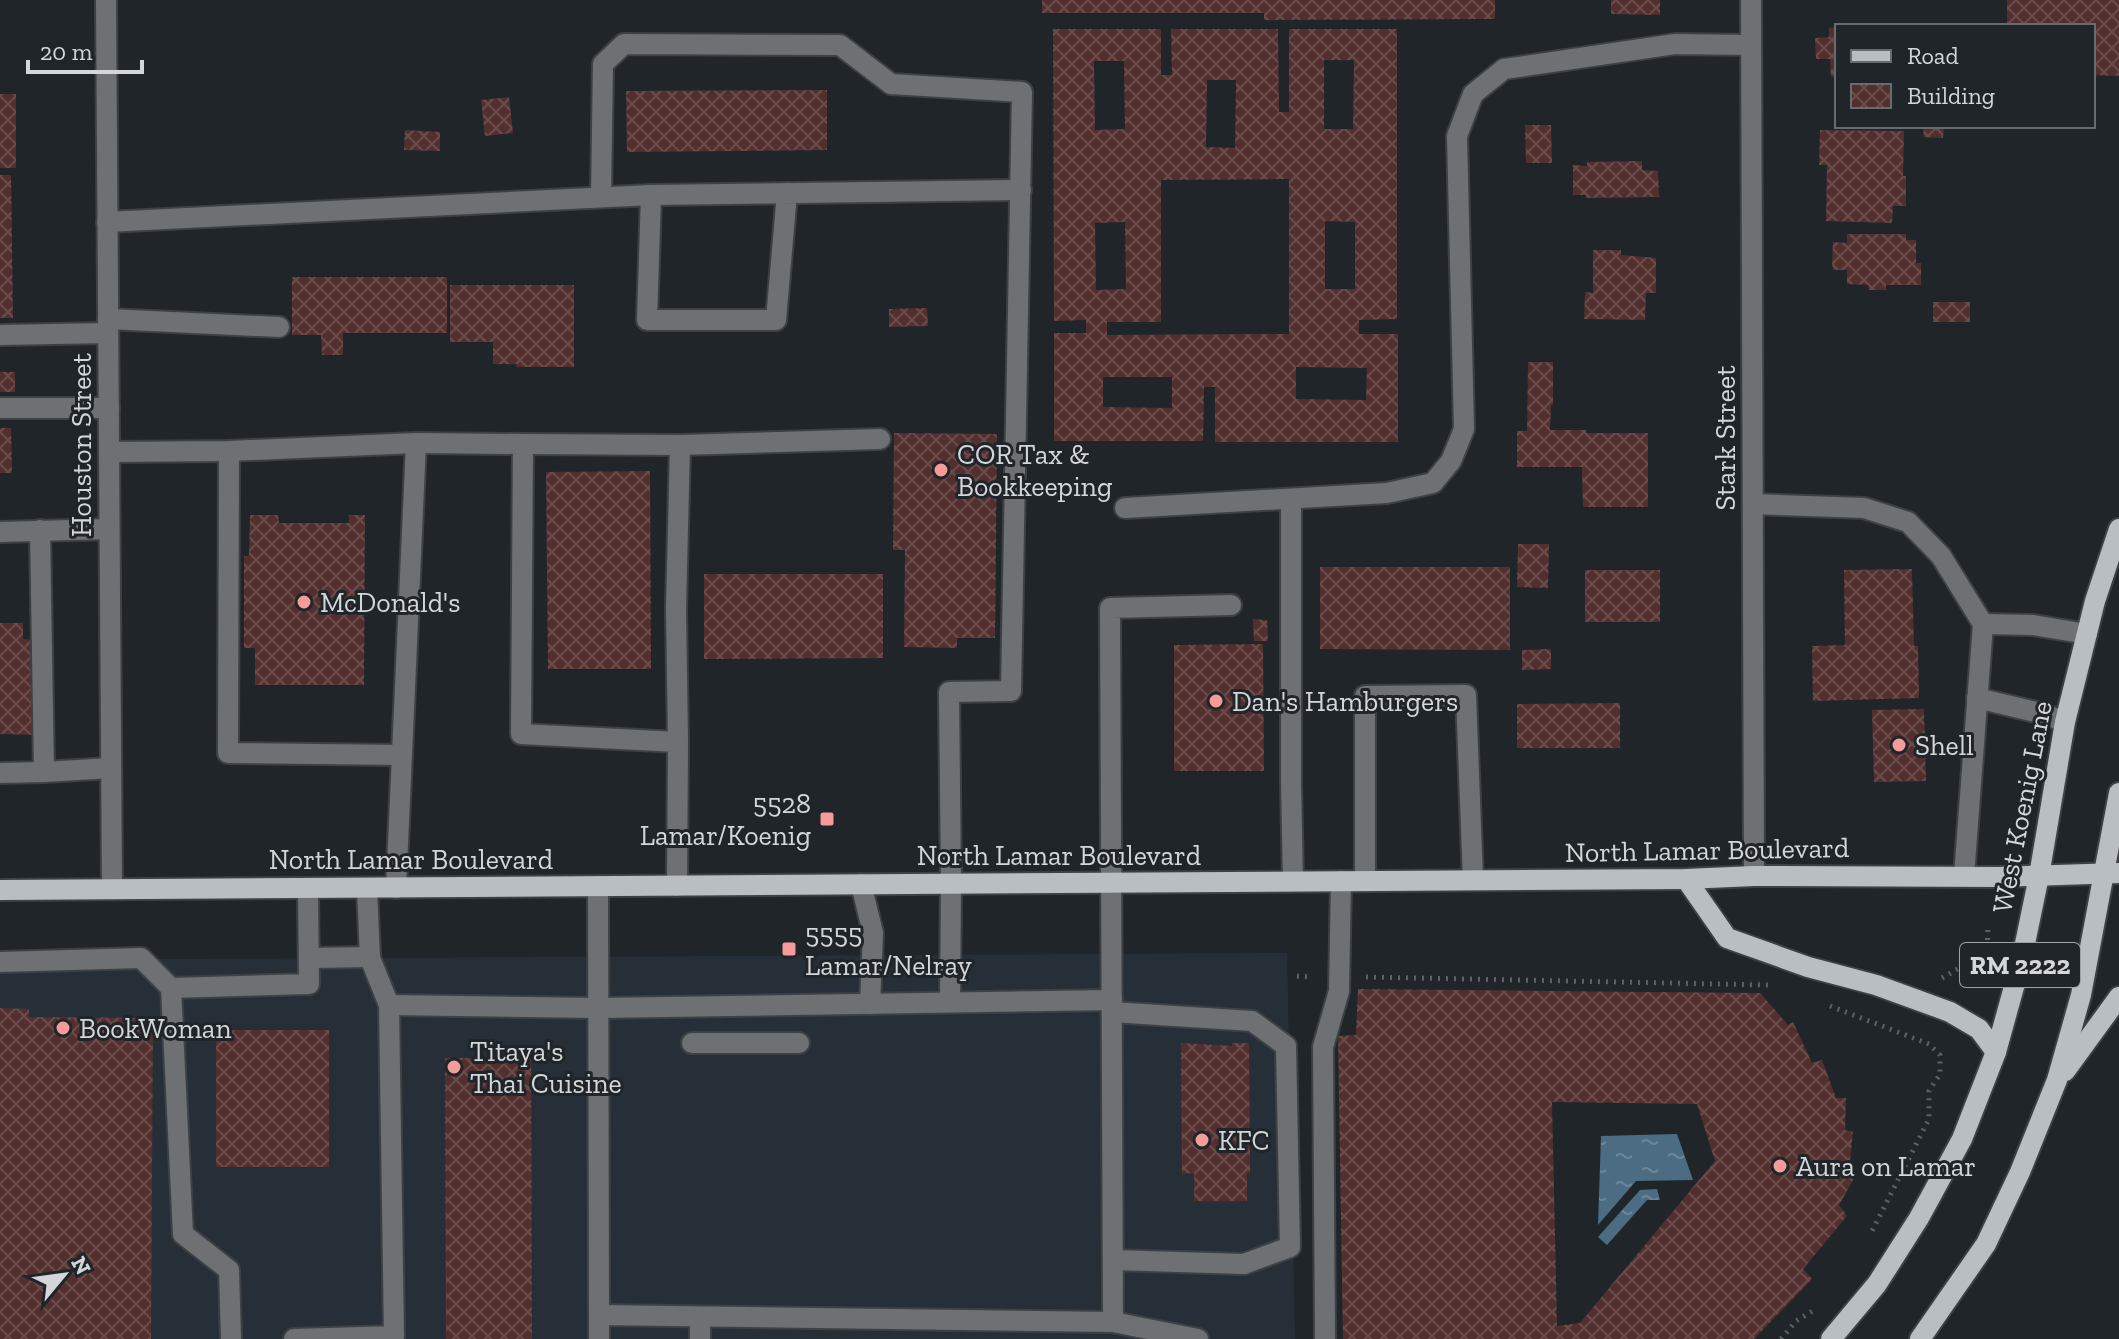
<svg xmlns="http://www.w3.org/2000/svg" width="2119" height="1339" viewBox="0 0 2119 1339" font-family="'Zilla Slab',serif">
<defs>
<pattern id="water-ripples" width="26" height="14" patternUnits="userSpaceOnUse" patternTransform="scale(2)"><rect width="26" height="14" fill="#4c6c84"/><path d="M2 4q2-2 4 0t4 0M15 11q2-2 4 0t4 0" fill="none" stroke="#6d879a"/></pattern>
<pattern id="building-cross-hatch" width="8" height="8" patternUnits="userSpaceOnUse" patternTransform="scale(2)"><rect width="8" height="8" fill="#532f2e"/><path d="M0 0l8 8M0 8l8-8" fill="none" stroke="#6b4c4c"/></pattern>
</defs>
<rect width="100%" height="100%" fill="#202529"/>
<!-- built -->
<path fill="#262f37" d="M1287,953L1295,1339H0V960Z"/>
<!-- water -->
<g fill="url(#water-ripples)">
<path d="M1677,1134L1693,1180L1636,1181L1598,1225L1601,1136Z"/>
<path d="M1657,1189L1660,1200H1647L1607,1245L1598,1237L1640,1190Z"/>
</g>
<!-- building -->
<g fill="url(#building-cross-hatch)" fill-rule="evenodd">
<path d="M1042,0H1495V19L1264,20V13H1042Z"/>
<path d="M1611,0H1660V15L1611,14Z"/>
<path d="M2007,0H2119V76L2093,75V26H2007Z"/>
<path d="M1837,27V77H1831L1830,59H1816L1815,38L1829,37V28Z"/>
<path d="M1053,29H1161V75H1172L1171,29H1278L1279,112H1289V29H1397V319L1359,320V334H1398V442H1215V387H1204L1203,441H1054V333H1086V320L1054,321ZM1324,60H1354L1353,129H1324ZM1094,61H1124L1125,129L1095,130ZM1207,80H1236L1235,148L1206,147ZM1289,179V334L1107,335V322H1161V180ZM1325,221L1355,222V289H1325ZM1125,222L1126,289L1096,290L1095,223ZM1296,367L1367,368L1366,400L1296,399ZM1103,377H1172V408L1103,407Z"/>
<path d="M827,90V150L627,152L626,91Z"/>
<rect x="0" y="94" width="16" height="74"/>
<path d="M509,97L513,133L485,136L481,100Z"/>
<path d="M1525,125H1551L1552,163H1526Z"/>
<path d="M1924,126H1944L1943,138L1923,137Z"/>
<path d="M405,130L440,132V151L404,150Z"/>
<path d="M1820,130L1904,131L1903,176H1906V206H1893L1892,223L1826,221L1827,165H1819Z"/>
<path d="M1642,161V170L1658,171L1659,197L1586,198V195H1573V165L1587,166V162Z"/>
<path d="M0,175H11L13,318H0Z"/>
<path d="M1847,234H1906V240H1916V263H1921V285H1886V290H1869L1868,285L1847,284V270H1833L1832,263L1833,242L1847,243Z"/>
<path d="M1593,250H1621V255L1656,258V293H1646L1645,320L1584,319L1585,292L1593,293Z"/>
<path d="M292,277H447V333H343V355H322L321,335H292Z"/>
<path d="M450,285H574V367H516L517,364H493V342H450Z"/>
<rect x="1933" y="302" width="37" height="20"/>
<path d="M927,308L928,326L889,327V309Z"/>
<path d="M1528,362H1553V405H1551L1550,430H1586V433H1648V507H1583L1582,467H1517V431H1527Z"/>
<rect x="0" y="372" width="15" height="20"/>
<path d="M0,428H11L12,473H0Z"/>
<path d="M894,433L997,434L995,638H957V648L904,647L905,550H893Z"/>
<path d="M650,471L651,669H548L546,472Z"/>
<path d="M250,515H278L279,523H349V515H365L364,685H255V648H244V556H249Z"/>
<path d="M1518,544H1549L1548,588L1517,587Z"/>
<path d="M1320,567H1510V650L1320,649Z"/>
<path d="M1912,569L1914,646H1918L1919,698L1813,701L1812,646L1845,645L1844,570Z"/>
<rect x="1585" y="570" width="75" height="52"/>
<path d="M704,574H883V658L704,659Z"/>
<path d="M1253,619L1267,620L1268,641H1254Z"/>
<path d="M0,623H23V639L36,640V735L0,734Z"/>
<path d="M1263,644L1264,771H1174V645Z"/>
<path d="M1551,649V669L1522,670V650Z"/>
<path d="M1620,703V748H1517V704Z"/>
<path d="M1924,709L1926,781L1874,782L1872,710Z"/>
<path d="M1358,989L1760,993L1788,1025L1793,1022L1812,1063L1822,1060L1836,1098H1846L1845,1130L1853,1132L1849,1170L1857,1173L1839,1205L1847,1216L1803,1269L1812,1279L1754,1339H1343L1338,1036L1356,1035ZM1552,1102L1697,1104L1715,1161L1580,1323L1557,1326Z"/>
<path d="M0,1008L29,1009V1017L153,1018L151,1339H0Z"/>
<rect x="216" y="1030" width="113" height="137"/>
<path d="M1181,1043L1232,1046V1043H1249L1250,1174L1247,1173V1201H1194V1173L1182,1174Z"/>
<path d="M445,1058H531L532,1339H446Z"/>
</g>
<g fill="none" stroke-linecap="round" stroke-linejoin="round">
<!-- minor casing -->
<g stroke="#3d4145" stroke-width="24">
<g id="minor">
<path d="M106,0L112,889"/>
<path d="M1751,0L1754,876"/>
<path d="M787,193L776,320H647L651,195L1021,190"/>
<path d="M601,197L603,64L624,44L840,45L891,84L1022,92L1011,691L949,692L951,883L950,1002"/>
<path d="M107,222L651,195"/>
<path d="M108,319L279,327"/>
<path d="M0,335L108,333"/>
<path d="M0,408H109"/>
<path d="M416,443L523,444L521,734L678,742L677,886"/>
<path d="M523,444L680,445L676,609L678,742"/>
<path d="M680,445L880,439"/>
<path d="M229,451L228,753L402,755"/>
<path d="M109,452L229,451L416,443L396,888"/>
<path d="M1291,499V783L1293,881"/>
<path d="M1753,504L1864,508L1908,522L1941,556L1983,624L1964,876"/>
<path d="M1125,508L1387,493L1433,483L1451,461L1464,429L1457,136L1473,94L1504,69L1675,44L1751,45"/>
<path d="M0,532L109,529"/>
<path d="M1983,624L2033,625L2087,634"/>
<path d="M1977,698L2044,714L2065,722"/>
<path d="M44,772L111,768"/>
<path d="M0,773L44,772L40,530"/>
<path d="M1365,881V696L1466,695L1473,880"/>
<path d="M861,884L873,933L870,1004"/>
<path d="M598,886L599,1315"/>
<path d="M309,958L370,957"/>
<path d="M0,962L141,958L171,988"/>
<path d="M389,1005L599,1008L1112,1000"/>
<path d="M1112,1012L1252,1021L1286,1046L1290,1247L1244,1264L1113,1260"/>
<path d="M692,1043H799"/>
<path d="M1113,1322L1198,1339"/>
<path d="M231,1339L229,1270L183,1234L171,988L309,984L308,888"/>
<path d="M294,1339L394,1336L389,1005L370,958L367,888"/>
<path d="M599,1339V1315L1113,1322L1110,608L1231,605"/>
<path d="M700,1339V1317"/>
<path d="M1325,1339L1323,1047L1339,991L1341,881"/>
</g>
</g>
<!-- major casing -->
<g stroke="#3d4145" stroke-width="24">
<g id="major">
<path d="M1686,879L1727,938L1808,967L1876,985L1950,1012L1979,1029L1996,1052"/>
<path d="M0,890L1686,879L1754,876L1998,877L2119,873"/>
<path d="M2065,1071L2119,997"/>
<path d="M1831,1339L1877,1284L1919,1218L1962,1139L1996,1052L2022,958L2039,876L2065,722L2095,601L2119,529"/>
<path d="M1920,1339L1986,1244L2020,1172L2057,1080L2081,995L2119,793"/>
</g>
</g>
<!-- path -->
<g stroke="#5e6265" stroke-width="5" stroke-dasharray="2 6" stroke-linecap="butt">
<path d="M1297,976L1312,977"/>
<path d="M1366,977L1768,985"/>
<path d="M1942,978L1987,952L1988,926"/>
<path d="M1830,1006L1929,1044L1940,1055V1074L1929,1091V1119L1872,1231"/>
<path d="M1781,1339L1796,1321L1816,1309"/>
</g>
<!-- minor -->
<use href="#minor" stroke="#6e7173" stroke-width="20"/>
<!-- major -->
<use href="#major" stroke="#b9bec3" stroke-width="20"/>
</g>
<!-- markers -->
<g fill="#f59b99" stroke="#202529" stroke-width="3">
<circle cx="941" cy="470" r="8"/>
<circle cx="304" cy="602" r="8"/>
<circle cx="1216" cy="701" r="8"/>
<circle cx="1899" cy="745" r="8"/>
<rect x="819" y="811" width="16" height="16" rx="4"/>
<rect x="781" y="941" width="16" height="16" rx="4"/>
<circle cx="63" cy="1028" r="8"/>
<circle cx="454" cy="1067" r="8"/>
<circle cx="1202" cy="1140" r="8"/>
<circle cx="1780" cy="1166" r="8"/>
</g>
<g text-anchor="middle" dominant-baseline="central" stroke-width="6" stroke-linejoin="round" paint-order="stroke">
<!-- shield labels -->
<rect fill="#202529" stroke="#9ea2a4" stroke-width="2" x="1960" y="943" width="120" height="44" rx="6"/>
<g font-size="26" font-weight="bold" fill="#d4d7d9">
<text x="2020" y="965">RM 2222</text>
</g>
<!-- street labels -->
<g font-size="28" fill="#d4d7d9" stroke="#202529">
<text transform="translate(1725 438) rotate(-90)">Stark Street</text>
<text transform="translate(81 445) rotate(-90)">Houston Street</text>
<text transform="translate(2022 807) rotate(-79)">West Koenig Lane</text>
<text transform="translate(1707 850) rotate(-1)">North Lamar Boulevard</text>
<text x="1059" y="855">North Lamar Boulevard</text>
<text x="411" y="859">North Lamar Boulevard</text>
</g>
<!-- poi labels -->
<g font-size="28" fill="#d4d7d9" stroke="#202529" text-anchor="start">
<text x="957" y="454">COR Tax &amp;<tspan x="957" dy="32">Bookkeeping</tspan></text>
<text x="320" y="602">McDonald's</text>
<text x="1232" y="701">Dan's Hamburgers</text>
<text x="1915" y="745">Shell</text>
<text x="811" y="803" text-anchor="end">5528<tspan x="811" dy="32">Lamar/Koenig</tspan></text>
<text x="805" y="933">5555<tspan x="805" dy="32">Lamar/Nelray</tspan></text>
<text x="79" y="1028">BookWoman</text>
<text x="470" y="1051">Titaya's<tspan x="470" dy="32">Thai Cuisine</tspan></text>
<text x="1218" y="1140">KFC</text>
<text x="1796" y="1166">Aura on Lamar</text>
</g>
</g>
<!-- legend -->
<rect x="1835" y="24" width="260" height="104" fill="#202529" stroke="#686c6f" stroke-width="2"/>
<rect x="1851" y="50" width="40" height="12" fill="#b9bec3" stroke="#686c6f" stroke-width="2"/>
<text x="1907" y="64" font-size="24" fill="#d4d7d9">Road</text>
<rect x="1851" y="84" width="40" height="24" fill="url(#building-cross-hatch)" stroke="#686c6f" stroke-width="2"/>
<text x="1907" y="104" font-size="24" fill="#d4d7d9">Building</text>
<!-- north arrow -->
<g transform="translate(64 1275) rotate(61)" stroke="#202529" stroke-width="6" paint-order="stroke">
<path d="M0-6L14 30L0 20L-14 30Z" fill="#d4d7d9"/>
<text y="-12" font-size="22" font-weight="bold" text-anchor="middle" fill="#d4d7d9">N</text>
</g>
<!-- scale -->
<path d="M28 60v12h114v-12" fill="none" stroke="#d4d7d9" stroke-width="4"/>
<text x="40" y="60" font-size="24" fill="#d4d7d9" stroke="#202529" stroke-width="6" paint-order="stroke">20 m</text>
</svg>
